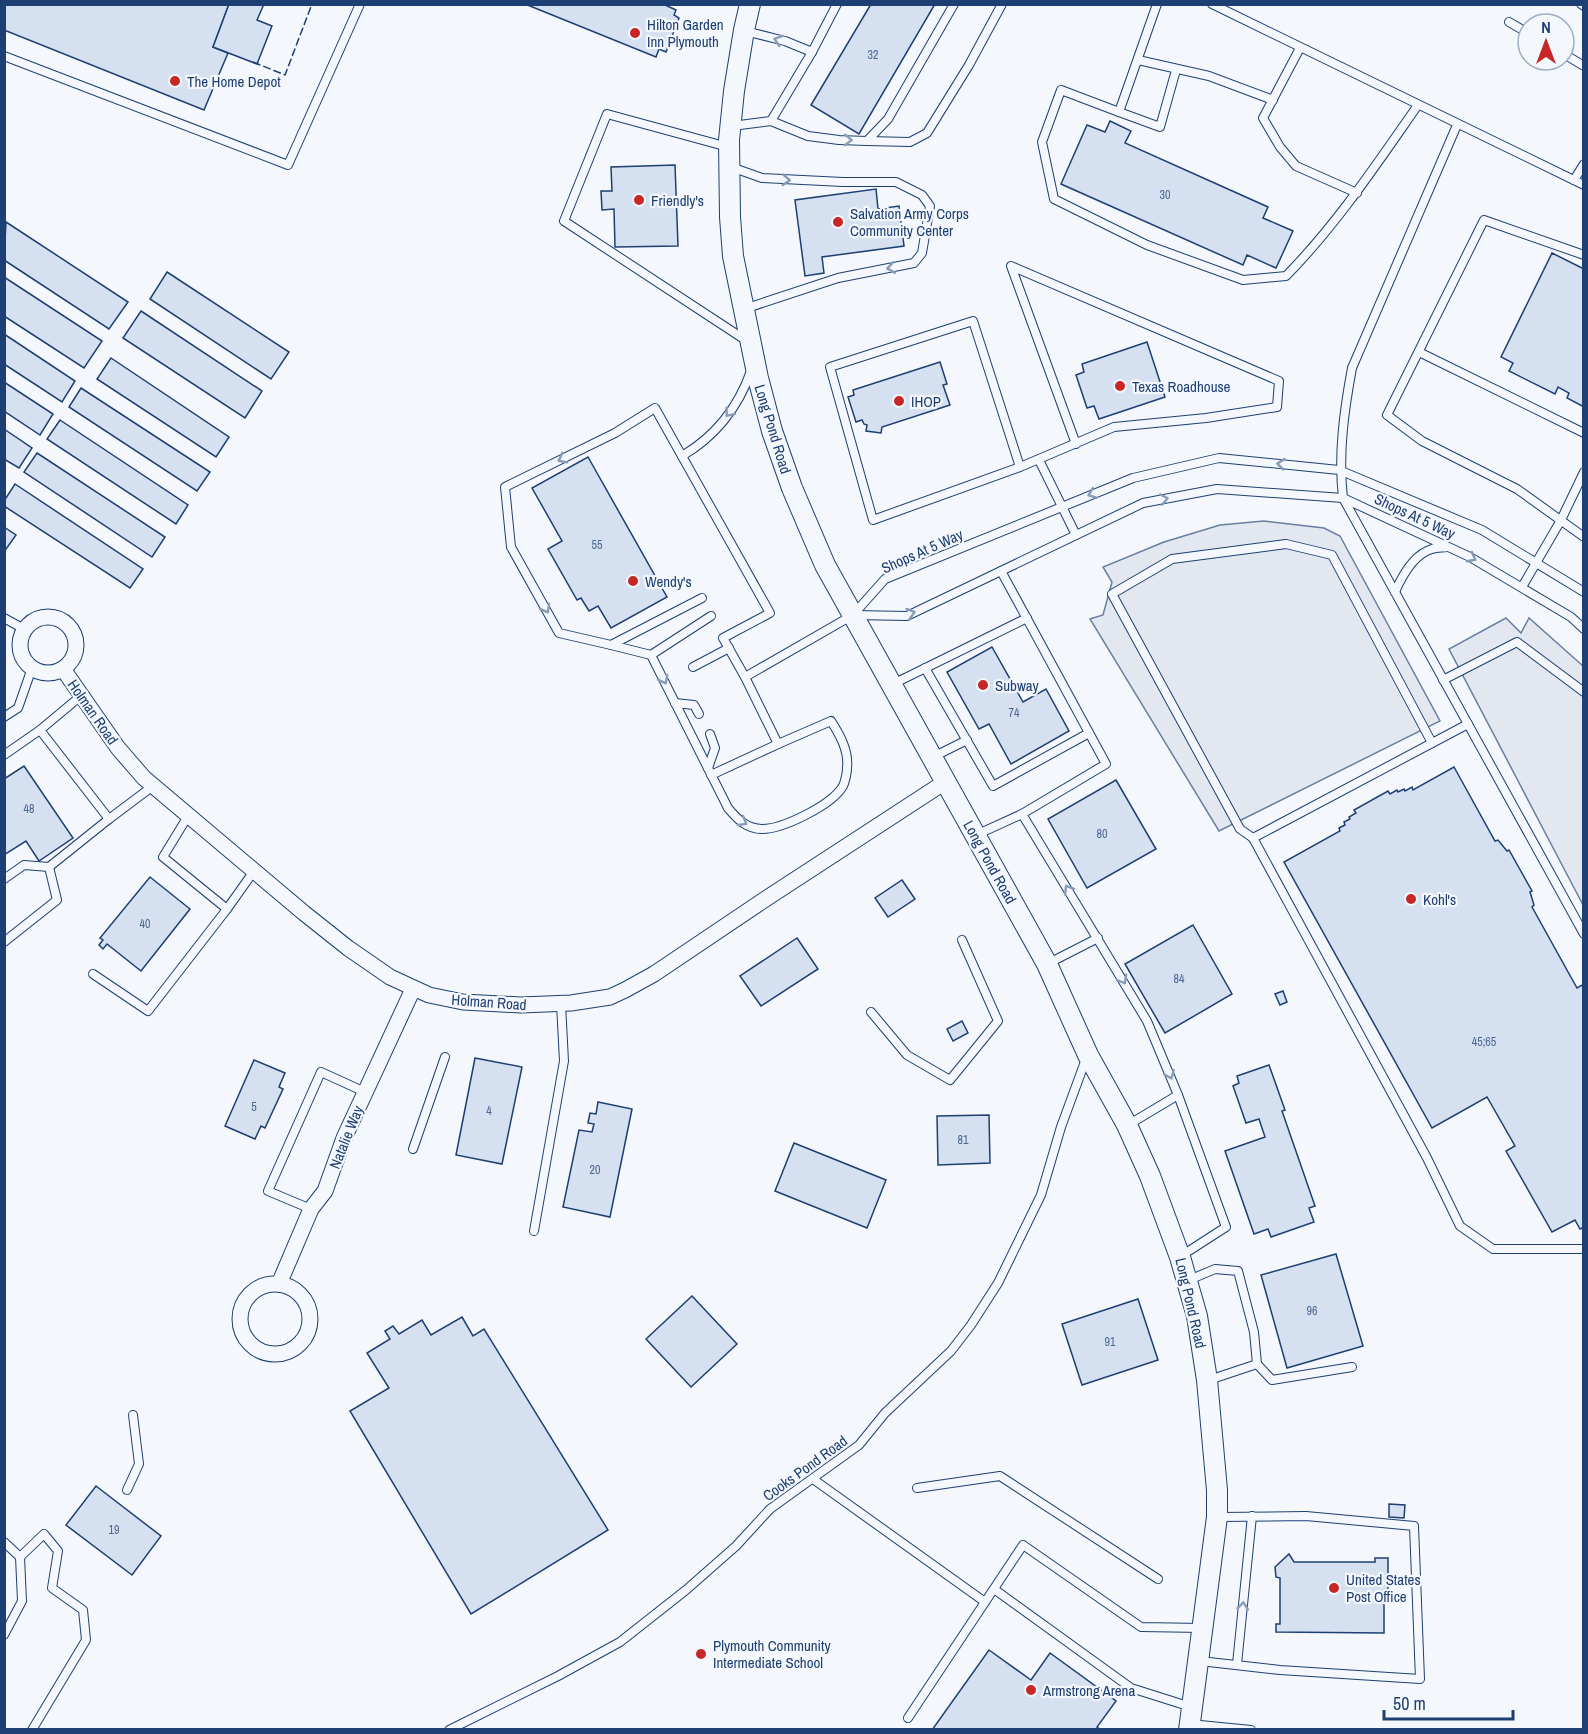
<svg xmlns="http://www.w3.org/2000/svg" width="1588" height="1734" viewBox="0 0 1588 1734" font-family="'Archivo Narrow',sans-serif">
<rect width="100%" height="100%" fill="#f4f7fb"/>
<!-- parking -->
<g fill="#e3e8f0" stroke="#687fa3" stroke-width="1.5">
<path d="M1264,521L1324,528L1340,536L1440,721L1219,831L1090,619L1103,615L1112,582L1103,567L1164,542L1220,525Z"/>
<path d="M1506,618L1521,633L1529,618L1583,666V905L1449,649Z"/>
</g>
<!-- building -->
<g fill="#d5e0f0" stroke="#1d3f73" stroke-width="1.5">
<path d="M4,4H229L213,47L228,53L204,110L4,30Z"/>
<path d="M229,4H264L257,20L272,26L257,64L213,47Z"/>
<path d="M525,4H663L676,10L674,15L679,18L666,52L659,49L656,57Z"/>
<path d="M871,4H935L859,134L811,105Z"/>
<path d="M1110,121L1131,131L1125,143L1268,207L1263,218L1293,231L1276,268L1247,255L1243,265L1061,184L1087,125L1105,132Z"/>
<path d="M675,165L678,246L615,247L614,209L602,210L601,191H612L611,167Z"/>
<path d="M876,189L878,209L899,206L904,246L822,257L824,273L805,276L795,200Z"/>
<path d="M6,222L128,302L109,329L4,260Z"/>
<path d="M1552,253L1584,269V407L1567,398L1569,393L1558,387L1555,394L1509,371L1513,363L1501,357Z"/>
<path d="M167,272L289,352L271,379L150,299Z"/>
<path d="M4,277L102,341L84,368L4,316Z"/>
<path d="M141,311L262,391L245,418L123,338Z"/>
<path d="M4,334L75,381L62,402L4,364Z"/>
<path d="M1147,342L1165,397L1099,419L1094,406L1087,408L1076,375L1084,372L1082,364Z"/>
<path d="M111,358L229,437L216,457L97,379Z"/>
<path d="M940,362L947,384L943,385L950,405L882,427L881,433L866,431L867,425L864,424L862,420L856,422L848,397L854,395L853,390Z"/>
<path d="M4,382L53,414L40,435L4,411Z"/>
<path d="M81,388L210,472L197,491L69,407Z"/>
<path d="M60,420L188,505L176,524L47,439Z"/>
<path d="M4,429L32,448L19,468L4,459Z"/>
<path d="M37,453L165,537L152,557L24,472Z"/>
<path d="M588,457L667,597L611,628L598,606L589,611L581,598L577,600L548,549L562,541L532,488Z"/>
<path d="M15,484L143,569L130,588L4,506V501Z"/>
<path d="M4,527L16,535L4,552Z"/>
<path d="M992,647L1023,702L1046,689L1069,731L1011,764L989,724L979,729L947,672Z"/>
<path d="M24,766L73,838L39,861L26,841L4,855V779Z"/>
<path d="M1454,767L1495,841L1498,840L1507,851L1509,850L1532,891L1530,892L1534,905L1532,907L1577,988L1584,984V1227L1580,1229L1575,1220L1552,1232L1506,1151L1515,1146L1487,1097L1432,1128L1284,862L1340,831L1339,828L1345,825L1344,822L1350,819L1349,817L1356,813L1354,810L1388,791L1390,794L1397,790L1398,792L1404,789L1405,791L1412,787L1413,790Z"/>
<path d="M1116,780L1156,849L1087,888L1048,819Z"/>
<path d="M150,877L190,909L141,971L107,944L103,949L99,945L103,940L100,938Z"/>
<path d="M902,880L915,899L888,917L875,898Z"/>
<path d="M1193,925L1232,994L1165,1033L1125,964Z"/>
<path d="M797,938L818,969L761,1006L740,976Z"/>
<path d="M1283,991L1287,1002L1280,1005L1275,994Z"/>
<path d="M962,1021L968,1033L953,1041L947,1029Z"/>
<path d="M475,1058L522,1067L502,1164L456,1155Z"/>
<path d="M254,1060L285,1073L279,1087L283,1089L265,1128L261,1126L255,1139L225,1126Z"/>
<path d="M1269,1065L1285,1110L1282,1111L1315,1206L1309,1208L1314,1222L1271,1237L1268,1229L1254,1234L1225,1151L1265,1137L1259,1119L1246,1123L1233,1086L1239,1083L1237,1076Z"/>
<path d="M598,1102L632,1109L610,1217L563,1207L579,1130L592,1132L594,1124L588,1123L590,1113L596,1114Z"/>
<path d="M989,1115L990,1163L938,1165L937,1116Z"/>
<path d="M794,1143L886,1180L867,1228L775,1191Z"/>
<path d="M1336,1254L1363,1346L1287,1368L1261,1275Z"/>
<path d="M692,1296L737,1344L691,1387L646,1339Z"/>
<path d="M1138,1299L1158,1360L1082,1385L1062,1324Z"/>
<path d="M462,1317L473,1336L484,1329L608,1530L471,1614L350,1411L389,1388L367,1353L390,1339L385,1331L393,1326L399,1334L422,1320L431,1335Z"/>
<path d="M96,1486L161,1536L132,1575L66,1525Z"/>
<path d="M1389,1504L1405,1505L1404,1518L1389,1517Z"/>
<path d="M1289,1554L1294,1562H1375V1558H1388V1597H1384V1633L1276,1632V1624H1280V1578L1276,1577L1275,1567Z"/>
<path d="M989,1650L1031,1680L1050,1653L1116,1701L1097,1727L1101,1730H932Z"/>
</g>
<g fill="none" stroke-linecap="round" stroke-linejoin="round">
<!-- service casing -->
<g stroke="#1d3f73" stroke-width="10">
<g id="service">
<path d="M1157,4L1119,112L1061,90L1042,142L1054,199L1147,245L1243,280L1286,276C1337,224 1376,165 1418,105"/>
<path d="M1212,4L1584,185"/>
<path d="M1581,4L1584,6"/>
<path d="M1509,22L1528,33"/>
<path d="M745,31L785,41L812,52"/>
<path d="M1300,48L1263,118L1280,147L1296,166L1357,193"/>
<path d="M1564,54L1584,66"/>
<path d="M4,56L288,165L360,4"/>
<path d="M1138,60L1209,76L1273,100"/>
<path d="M1119,112L1160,127L1176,70"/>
<path d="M771,121L812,52L837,4"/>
<path d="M1457,125L1352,368C1344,411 1338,454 1343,498L1584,934"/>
<path d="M732,126L771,121L808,136L839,140L867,141L888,119L954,4"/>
<path d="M867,141L910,142L927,133L969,65L1002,4"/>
<path d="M728,147L607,114L564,221L747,341"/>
<path d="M731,167L762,178L843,182H896L922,195L930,206L922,253L914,263L838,278L744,309"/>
<path d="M1574,180L1584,164"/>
<path d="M1584,255L1484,220L1387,415L1422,441L1517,489L1584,537"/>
<path d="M1419,352L1584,433"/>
<path d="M682,456C716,436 738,408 751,371"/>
<path d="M1039,460L1076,535"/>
<path d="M1020,467L973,321L830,367L873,520L1020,467L1114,427L1206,418L1277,407L1279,381L1011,266L1076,444"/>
<path d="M1522,587L1561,520L1584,472"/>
<path d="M1395,592C1402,576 1414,554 1432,549C1437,547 1443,548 1447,547"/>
<path d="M702,598L611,645L559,633L511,547L505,487L615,433L655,408L770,613L723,638L745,677L853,615L885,579L1133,478L1219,458L1339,470L1482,530L1584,592"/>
<path d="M854,615L907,616L1143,503L1217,489L1343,498L1470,557L1571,617L1584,629"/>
<path d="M711,616L651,655L728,808C737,819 747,829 762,829C783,829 832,805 843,786C845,782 847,773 847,768C849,751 840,735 831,721L778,744L745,677"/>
<path d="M4,618L24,629"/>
<path d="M611,645L651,655"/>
<path d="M693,667L729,648"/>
<path d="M925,668L993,786L1089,733"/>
<path d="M1443,680L1517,642L1584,692"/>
<path d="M893,684L1027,618"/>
<path d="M82,695L40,730L109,819L153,786"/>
<path d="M675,703L694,705L699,714"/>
<path d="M4,717L18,708L32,668"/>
<path d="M1468,724L1253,838L1427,1158L1460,1226L1493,1249H1584"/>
<path d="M4,755L40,730"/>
<path d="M933,757L967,740"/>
<path d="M708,768L715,748L710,734"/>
<path d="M711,775L778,744"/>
<path d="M1022,814L1147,1021L1178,1095L1128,1125"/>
<path d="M188,816L163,857L227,909L254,871"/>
<path d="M976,835L1022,814L1106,764L1001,571"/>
<path d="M1253,838L1240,829L1112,594L1172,559L1286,544L1332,555L1432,743"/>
<path d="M4,879L24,865L49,867L109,819"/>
<path d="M4,942L57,900L49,867"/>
<path d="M1049,963L1098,938"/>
<path d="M93,974L148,1011L227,909"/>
<path d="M871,1012L907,1055L950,1080L998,1021L962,940"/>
<path d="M1178,1095L1226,1227L1181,1256"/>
<path d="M413,1149L445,1057"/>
<path d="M311,1209L268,1191L321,1072L365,1092"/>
<path d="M534,1231L564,1061L561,1004"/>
<path d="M1189,1280L1215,1269L1238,1271L1254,1332L1257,1364L1209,1380"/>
<path d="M1257,1364L1272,1380L1352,1367"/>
<path d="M813,1479L985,1602"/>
<path d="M917,1488L1000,1476L1158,1579"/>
<path d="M127,1490L139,1464L133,1415"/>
<path d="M4,1542L20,1557"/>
<path d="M994,1589L1131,1688L1191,1707"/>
<path d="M4,1635L22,1601L20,1557L44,1534L58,1551L52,1588L83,1610L86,1640L32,1730"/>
<path d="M1200,1661L1280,1670L1420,1679L1414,1526L1306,1516L1219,1517"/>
<path d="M1237,1664L1252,1516"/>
<path d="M908,1718L1023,1545L1141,1627L1202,1628"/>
<path d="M1190,1724L1251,1730"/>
<path d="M449,1730L558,1676L620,1642L686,1590L736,1546L770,1509L859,1445L885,1413L951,1351L971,1325L998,1283L1041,1195L1061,1127L1086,1059"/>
</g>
</g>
<!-- minor casing -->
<g stroke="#1d3f73" stroke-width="17">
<g id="minor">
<circle cx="48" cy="645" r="28"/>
<path d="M63,669L118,748L144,778L304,913L348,948L390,977L429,995L463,1002L521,1005L571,1003L610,997L625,990L654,974L767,898L945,782"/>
<circle cx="275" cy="1319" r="35"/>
<path d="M279,1284L311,1209L325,1191L344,1138L413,989"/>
</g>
</g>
<!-- tertiary casing -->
<g stroke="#1d3f73" stroke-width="22">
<path id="tertiary" d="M750,4L744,30L734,91L729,140L730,217L733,256L758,378L772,431L792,488L825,565L1047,964L1088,1055L1127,1125L1150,1176L1180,1257L1197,1316L1207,1380L1217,1490V1517L1189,1730"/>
</g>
<!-- service -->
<use href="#service" stroke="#f4f7fb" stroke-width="8"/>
<!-- minor -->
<use href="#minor" stroke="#f4f7fb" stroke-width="15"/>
<!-- tertiary -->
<use href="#tertiary" stroke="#f4f7fb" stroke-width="20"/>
<!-- fence -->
<path stroke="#1d3f73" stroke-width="1.5" stroke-dasharray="8 3" stroke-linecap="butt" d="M253,62L285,75L312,4"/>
</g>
<!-- one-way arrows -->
<defs><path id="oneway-chevron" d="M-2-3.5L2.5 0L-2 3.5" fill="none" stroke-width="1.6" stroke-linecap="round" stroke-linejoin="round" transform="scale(1.5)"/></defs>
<g stroke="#889bb7">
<use href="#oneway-chevron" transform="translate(778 40) rotate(-163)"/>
<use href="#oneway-chevron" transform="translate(848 140) rotate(2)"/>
<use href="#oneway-chevron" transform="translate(786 180) rotate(3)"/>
<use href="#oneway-chevron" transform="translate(891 268) rotate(170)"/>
<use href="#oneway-chevron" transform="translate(729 413) rotate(128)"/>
<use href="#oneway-chevron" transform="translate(562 459) rotate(153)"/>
<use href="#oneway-chevron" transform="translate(1281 464) rotate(-174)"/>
<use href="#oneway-chevron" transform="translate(1092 494) rotate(158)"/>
<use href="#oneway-chevron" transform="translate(1164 499) rotate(-11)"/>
<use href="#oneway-chevron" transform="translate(1472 558) rotate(28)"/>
<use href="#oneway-chevron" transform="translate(546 609) rotate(61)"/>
<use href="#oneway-chevron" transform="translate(911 613) rotate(-18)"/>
<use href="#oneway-chevron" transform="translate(664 680) rotate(63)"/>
<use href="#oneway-chevron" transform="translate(743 822) rotate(31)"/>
<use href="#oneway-chevron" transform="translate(1068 889) rotate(-121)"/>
<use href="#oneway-chevron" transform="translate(1123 980) rotate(60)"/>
<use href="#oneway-chevron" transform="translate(1170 1075) rotate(67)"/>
<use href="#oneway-chevron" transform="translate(1243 1606) rotate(-84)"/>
</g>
<!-- markers -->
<g fill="#c62828" stroke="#f4f7fb" stroke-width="2">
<circle cx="635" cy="33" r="6"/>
<circle cx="175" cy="81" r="6"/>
<circle cx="639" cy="200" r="6"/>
<circle cx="838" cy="222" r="6"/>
<circle cx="1120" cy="386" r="6"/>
<circle cx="899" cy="401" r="6"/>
<circle cx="633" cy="581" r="6"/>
<circle cx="983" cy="685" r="6"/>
<circle cx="1411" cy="899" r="6"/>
<circle cx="1334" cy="1588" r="6"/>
<circle cx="701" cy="1654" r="6"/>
<circle cx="1031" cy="1690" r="6"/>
</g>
<g text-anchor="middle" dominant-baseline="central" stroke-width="4.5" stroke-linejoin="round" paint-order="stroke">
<!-- number labels -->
<g font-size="12" fill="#4b6792">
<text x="873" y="55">32</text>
<text x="1165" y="195">30</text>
<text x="597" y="545">55</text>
<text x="1014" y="713">74</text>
<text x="29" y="809">48</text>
<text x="1102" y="834">80</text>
<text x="145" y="924">40</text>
<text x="1179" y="979">84</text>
<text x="1484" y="1042">45;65</text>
<text x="254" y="1107">5</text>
<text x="489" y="1111">4</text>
<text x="963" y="1140">81</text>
<text x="595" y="1170">20</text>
<text x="1312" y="1311">96</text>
<text x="1110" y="1342">91</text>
<text x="114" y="1530">19</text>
</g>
<!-- poi labels -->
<g font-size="15" fill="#1d3f73" stroke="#f4f7fb" text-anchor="start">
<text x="647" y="24">Hilton Garden<tspan x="647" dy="17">Inn Plymouth</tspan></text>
<text x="187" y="81">The Home Depot</text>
<text x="651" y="200">Friendly's</text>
<text x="850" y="213">Salvation Army Corps<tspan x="850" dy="17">Community Center</tspan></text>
<text x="1132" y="386">Texas Roadhouse</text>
<text x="911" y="401">IHOP</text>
<text x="645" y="581">Wendy's</text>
<text x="995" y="685">Subway</text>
<text x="1423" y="899">Kohl's</text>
<text x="1346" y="1579">United States<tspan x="1346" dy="17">Post Office</tspan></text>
<text x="713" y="1645">Plymouth Community<tspan x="713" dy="17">Intermediate School</tspan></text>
<text x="1043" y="1690">Armstrong Arena</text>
</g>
<!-- street labels -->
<g font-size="15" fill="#1d3f73" stroke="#f4f7fb">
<text transform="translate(773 429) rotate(73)">Long Pond Road</text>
<text transform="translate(1415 516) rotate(25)">Shops At 5 Way</text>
<text transform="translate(922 551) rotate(-24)">Shops At 5 Way</text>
<text transform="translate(93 712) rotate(55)">Holman Road</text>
<text transform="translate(990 862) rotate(61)">Long Pond Road</text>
<text transform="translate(489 1002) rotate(4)">Holman Road</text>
<text transform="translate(346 1137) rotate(-68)">Natalie Way</text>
<text transform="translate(1191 1303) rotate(77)">Long Pond Road</text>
<text transform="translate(805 1468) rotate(-36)">Cooks Pond Road</text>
</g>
</g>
<!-- border -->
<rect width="1588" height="1734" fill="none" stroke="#1d3f73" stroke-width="12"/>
<!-- north arrow -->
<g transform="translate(1546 42)"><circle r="28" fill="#f4f7fb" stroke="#9eadc5" stroke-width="1.5"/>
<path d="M0-4.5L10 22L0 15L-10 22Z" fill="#c62828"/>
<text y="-9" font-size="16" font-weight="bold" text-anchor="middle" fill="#1d3f73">N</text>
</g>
<!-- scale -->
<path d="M1384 1710v9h129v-9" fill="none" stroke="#1d3f73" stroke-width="3"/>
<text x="1393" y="1710" font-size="18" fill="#1d3f73" stroke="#f4f7fb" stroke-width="4.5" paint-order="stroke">50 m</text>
</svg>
